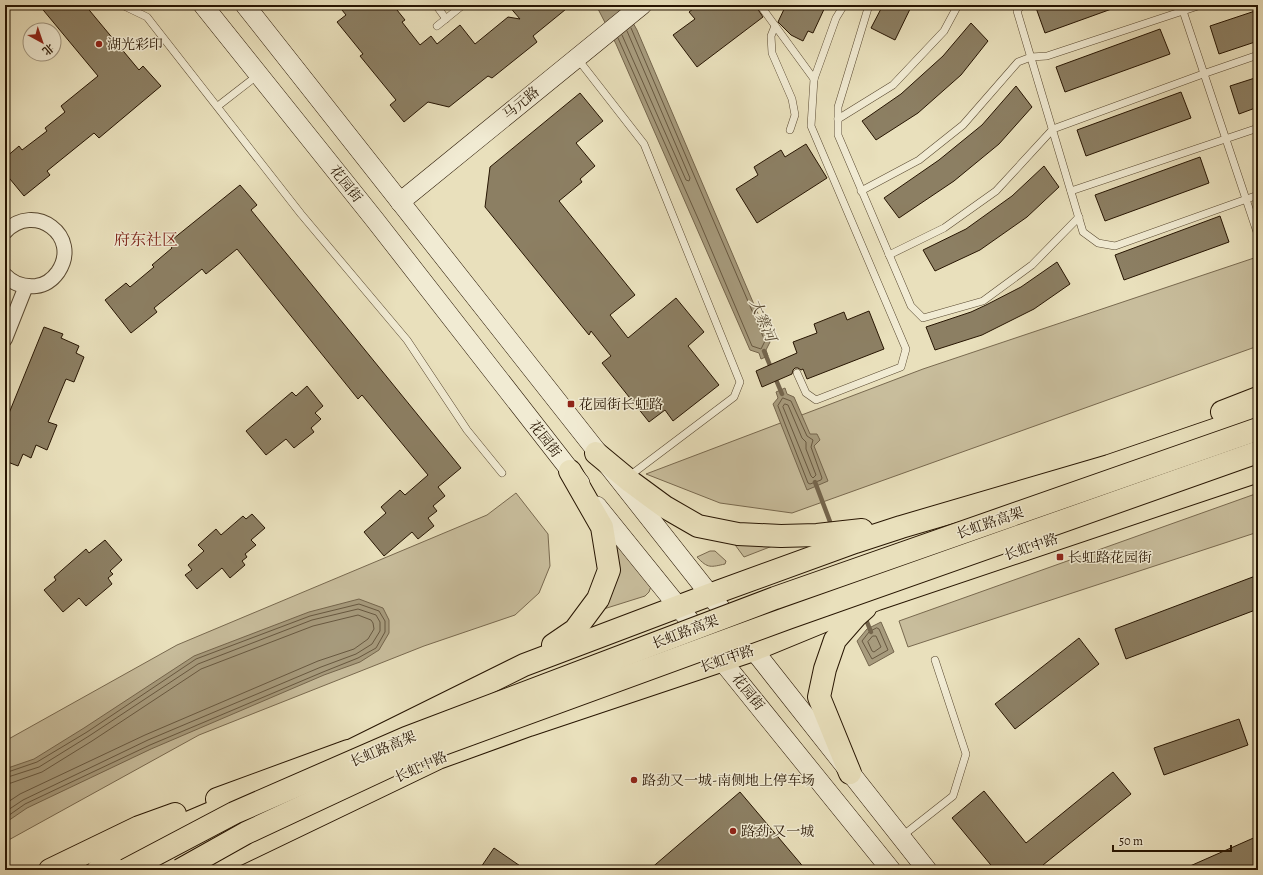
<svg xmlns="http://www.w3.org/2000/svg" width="1263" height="875" viewBox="0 0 1263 875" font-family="Alegreya,'Noto Serif SC',serif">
<rect width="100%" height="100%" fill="#e9e0bc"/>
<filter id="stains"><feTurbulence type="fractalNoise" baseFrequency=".005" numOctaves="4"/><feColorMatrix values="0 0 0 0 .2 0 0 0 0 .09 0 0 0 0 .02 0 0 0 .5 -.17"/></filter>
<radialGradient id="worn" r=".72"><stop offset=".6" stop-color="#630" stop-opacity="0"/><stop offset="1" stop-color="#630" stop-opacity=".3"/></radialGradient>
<!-- green -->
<g fill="#c8bd9c" stroke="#78694f">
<path d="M1257,257L1258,260V346L792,513L720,503L646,474L923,369Z"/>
<path d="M516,493L548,534L550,566L539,593L515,615L424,646L199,735L5,842V741L177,645L487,515Z"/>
<path d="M1258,493V532L908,647L899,621Z"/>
<path d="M617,537L652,583L649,592L645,596L591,613Z"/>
<path d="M733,542L775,545L744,557Z"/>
<path d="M710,551H715L726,561L725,564C711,567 708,569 697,557Z"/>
</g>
<!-- water -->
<g fill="#a79b7d" stroke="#74654c">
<path d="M596,5H623L637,30L770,342L766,350L768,356L761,359L759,353L750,350L616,44Z"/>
<path d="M785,388L787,394L794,397L810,434H817L820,440L814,446L828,481L807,490L773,404L778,398L776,392Z"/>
<path d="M359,599L383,608L389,620V633L379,650L360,662L324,675L151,749L27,808L5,823V769L34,759L84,728L194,656L309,612Z"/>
<path d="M881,622L894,652L869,666L857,641L867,629Z"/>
</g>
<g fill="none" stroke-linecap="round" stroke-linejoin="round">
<!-- shore -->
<g stroke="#675840" stroke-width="1">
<path d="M622,35L686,180L689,181L690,178L627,31"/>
<path d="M618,38L700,223L752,346L761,349L765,341L631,28"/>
<path d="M783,398L791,401L807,436L813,440L811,447L822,478L821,480L810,484L808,483L778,406Z"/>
<path d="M785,404L788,405L802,438L806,442V449L816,475L813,478L811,476L783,407Z"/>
<path d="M877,628L879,629L888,650L872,659L862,641L869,632Z"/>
<path d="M873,636H876L881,647L874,652L872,651L868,642Z"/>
<path d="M5,773L37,762L87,732L196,659L310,616L359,604L379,611L385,621V632L376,648L358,658L323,672L150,745L25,804L5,818"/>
<path d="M5,778L39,767L89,736L198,664L312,620L358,609L376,615L380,622V631L372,644L356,654L321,667L148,740L23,800L5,812"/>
<path d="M5,784L11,783L42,772L92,741L201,669L313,626L358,615L371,620L373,623L374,629L368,639L354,649L318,661L145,735L20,794L5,804"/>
</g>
<!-- stream -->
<g stroke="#74654c" stroke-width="4.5">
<path d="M764,351L782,394"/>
<path d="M815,482L832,527"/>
<path d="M865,617L871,632"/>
</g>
</g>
<!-- building -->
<g fill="#8c7f63" stroke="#271502">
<path d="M39,5H85L139,70L143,66L161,86L99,138L94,133L47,171L50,175L24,196L5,173V158L19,146L22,150L47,131L45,128L65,112L61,106L98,76Z"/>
<path d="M338,5H393L405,20L402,22L420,45L431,36L437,44L460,25L475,44L508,17L520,19L508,5H571L533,36L537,42L492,78L488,76L449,107L428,102L404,122L390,105L396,100L360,56L363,54L337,22L346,15Z"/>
<path d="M698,5H755L763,17L697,67L673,35L695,19L689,12Z"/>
<path d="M786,5H826L813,33L808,31L803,41L791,35L778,22Z"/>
<path d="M883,5H912L895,40L871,28Z"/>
<path d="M1035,5H1117V7L1045,33Z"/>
<path d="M1258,10V41L1219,54L1210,26Z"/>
<path d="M971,23L988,41L961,75L918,113L876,140L862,121L901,94L943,56Z"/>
<path d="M1160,29L1170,54L1065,92L1056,67Z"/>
<path d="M1258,77V107L1239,114L1230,86Z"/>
<path d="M1016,86L1032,107L999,144L954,181L899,218L884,198L939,160L982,125Z"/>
<path d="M1181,92L1191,118L1086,156L1077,130Z"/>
<path d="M580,93L603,121L576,143L595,166L580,179L582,182L559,201L635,295L610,315L628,338L676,298L704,332L688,346L719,385L673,421L665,410L649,422L602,363L611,356L591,331L589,335L485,207L490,167Z"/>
<path d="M806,144L827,178L757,223L736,189L758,175L754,167L781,150L785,157Z"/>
<path d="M1200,157L1209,183L1105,221L1095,195Z"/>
<path d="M1044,166L1059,187L1027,217L980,250L935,271L923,250L966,229L1012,196Z"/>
<path d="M240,185L257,205L251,210L461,468L438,487L445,496L433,506L437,511L428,518L434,526L418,539L412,532L384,556L364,532L386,513L381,507L400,490L405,495L428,475L362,395L358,399L237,249L206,274L202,269L154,308L157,312L131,333L105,300L126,283L130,287L154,267L152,265L172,248L168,243Z"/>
<path d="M1220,216L1229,242L1124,280L1115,255Z"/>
<path d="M1057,262L1070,284L1034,309L982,335L935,350L926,327L971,312L986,305L1021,287Z"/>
<path d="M869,311L884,349L807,379L803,369L801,370L798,368H795L793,370L792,374L762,387L756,371L797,353L793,342L817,333L814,324L844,312L847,320Z"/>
<path d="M44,327L63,334L61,338L79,346L76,353L84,357L74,382L66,379L48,422L57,425L47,450L36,445L31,458L23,454L18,466L5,461V423Z"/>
<path d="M307,386L323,406L315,413L321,419L311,428L314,432L294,448L286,439L266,455L246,431L292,392L296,396Z"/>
<path d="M252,514L265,528L251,540L256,545L245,554L247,557L242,561L245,565L230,578L222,568L197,589L185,575L192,570L188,565L204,551L198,545L216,529L221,535L243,516L246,519Z"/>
<path d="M105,540L122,560L110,571L113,574L108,578L112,584L86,606L79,598L63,612L44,590L56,580L54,577L86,549L89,553Z"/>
<path d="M1258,575V609L1126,659L1115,629Z"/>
<path d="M1079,638L1099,664L1015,729L995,704Z"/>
<path d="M1239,719L1248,745L1164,775L1154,748Z"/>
<path d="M1113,772L1131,794L1043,865L1048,870H995L952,818L984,791L1026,843Z"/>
<path d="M740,792L806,870H649Z"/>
<path d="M1258,836V870H1181Z"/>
<path d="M494,848L526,870H479Z"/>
</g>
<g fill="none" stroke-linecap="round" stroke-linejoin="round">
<!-- lane casing -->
<g stroke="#584830" stroke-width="8">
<g id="lane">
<path d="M122,5L147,17L301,214L407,340L467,430L502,473"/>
<path d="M436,5L446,19"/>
<path d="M760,5L814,79"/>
<path d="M869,5L838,107V135L911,306L923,318L983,301L1032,265L1079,217"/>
<path d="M1022,5L1017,11L1083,232L1098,243L1115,246L1258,195"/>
<path d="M1181,5L1258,235"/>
<path d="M437,26L463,5"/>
<path d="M775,26L771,36L772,53L792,99L795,115L790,130"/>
<path d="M577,58L644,144L740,382L734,397L628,477"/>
<path d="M218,106L258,75"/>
<path d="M838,119L893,85L944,31L958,5"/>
<path d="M861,191L919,160L963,125L1018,62L1031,57L1047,56L1201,5"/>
<path d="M1071,191L1258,128"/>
<path d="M889,255L944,228L996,191L1053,129L1203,74L1258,55"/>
<path d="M797,373L806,393L816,400L901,367L906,349L811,126L814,79L836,18L844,5"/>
<path d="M901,837L953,796L966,754L935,660"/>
</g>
</g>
<!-- street casing -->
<g stroke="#584830" stroke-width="16">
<g id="street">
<path d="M5,232C34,201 82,236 58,272C53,279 45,285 36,286C24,287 13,284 5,275"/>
<path d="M5,339L26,286"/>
</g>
</g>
<!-- secondary casing -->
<g stroke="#271502" stroke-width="20">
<g id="secondary">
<path d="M203,5L375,220L580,483"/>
<path d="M245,5L927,870"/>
<path d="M400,202L642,5"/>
<path d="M597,506L891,870"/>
</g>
</g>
<!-- primary casing -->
<g stroke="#271502" stroke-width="24">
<g id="primary">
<path d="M1222,412L1258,398"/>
<path d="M596,453L631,482L665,507L698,526L738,534L781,536L817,535L862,530"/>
<path d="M553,645L575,630L598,599L609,570L602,527L570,471"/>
<path d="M334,759L524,665L709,595L855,542L901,527L1109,466L1258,415"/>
<path d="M850,773L819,697L825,669L835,640L856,616L865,608"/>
<path d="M217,799L348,751"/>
<path d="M50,870L139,827L175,814"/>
<path d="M98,870L164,833L237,802"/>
<path d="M205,870L438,758L529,725L753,650L877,599L1258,471"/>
</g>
</g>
<!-- lane -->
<use href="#lane" stroke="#f1ebd3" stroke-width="7"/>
<!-- street -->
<use href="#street" stroke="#f1ebd3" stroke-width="14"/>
<!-- secondary -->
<use href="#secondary" stroke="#f1ebd3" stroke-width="19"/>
<!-- primary -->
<use href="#primary" stroke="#e9e0bc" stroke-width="22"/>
<!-- highway-bridge casing -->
<g stroke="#271502" stroke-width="24" stroke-linecap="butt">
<g id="highway-bridge">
<path d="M126,870L234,813L406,738L775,598L1258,429"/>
<path d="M180,870L246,833L413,755L788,618L1258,452"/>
</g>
</g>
<!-- highway-bridge -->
<use href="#highway-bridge" stroke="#e9e0bc" stroke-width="22"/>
</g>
<!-- markers -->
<g fill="#8f2418" stroke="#f1ebd3" stroke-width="1.5">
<circle cx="99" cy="44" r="4"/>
<rect x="567" y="400" width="8" height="8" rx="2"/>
<rect x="1056" y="553" width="8" height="8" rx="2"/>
<circle cx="634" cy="780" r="4"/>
<circle cx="733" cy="831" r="4"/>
</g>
<g text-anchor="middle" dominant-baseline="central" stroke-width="3" stroke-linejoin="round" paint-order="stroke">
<!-- poi labels -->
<g font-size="14" fill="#271502" stroke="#f1ebd3" text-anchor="start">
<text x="107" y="44">湖光彩印</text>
<text x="579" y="404">花园街长虹路</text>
<text x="1068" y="557">长虹路花园街</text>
<text x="642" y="780">路劲又一城-南侧地上停车场</text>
<text x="741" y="831">路劲·又一城</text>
</g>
<!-- street labels -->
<g font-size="14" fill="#271502" stroke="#f1ebd3">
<text transform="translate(521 103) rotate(-39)">马元路</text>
<text transform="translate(346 184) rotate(51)">花园街</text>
<text transform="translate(545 439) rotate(52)">花园街</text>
<text transform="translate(990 523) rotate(-19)">长虹路高架</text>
<text transform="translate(1031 547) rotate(-19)">长虹中路</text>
<text transform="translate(685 632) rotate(-21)">长虹路高架</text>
<text transform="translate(727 659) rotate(-19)">长虹中路</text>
<text transform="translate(748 692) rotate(51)">花园街</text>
<text transform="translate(383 749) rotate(-23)">长虹路高架</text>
<text transform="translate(421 767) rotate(-24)">长虹中路</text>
</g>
<!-- water labels -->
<g font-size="15" font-style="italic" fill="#5a4b33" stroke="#f1ebd3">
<text transform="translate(763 320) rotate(67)">大寨河</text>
</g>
<!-- quarter labels -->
<g font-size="16" fill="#7a1f14" stroke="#f1ebd3">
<text x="146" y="240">府东社区</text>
</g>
</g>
<!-- margin -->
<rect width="1263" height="875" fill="none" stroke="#e9e0bc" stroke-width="20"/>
<rect x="6" y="6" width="1251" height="863" fill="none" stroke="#271502" stroke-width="2"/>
<rect x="10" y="10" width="1243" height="855" fill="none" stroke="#271502"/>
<!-- north arrow -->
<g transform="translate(42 42) rotate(140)"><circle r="19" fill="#f1ebd3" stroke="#a0957f"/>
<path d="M0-3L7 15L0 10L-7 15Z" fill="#8f2418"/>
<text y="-6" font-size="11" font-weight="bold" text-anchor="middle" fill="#271502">北</text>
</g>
<!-- scale -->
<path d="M1113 845v6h118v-6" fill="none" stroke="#271502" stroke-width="2"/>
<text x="1119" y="845" font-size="12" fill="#271502" stroke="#f1ebd3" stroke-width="3" paint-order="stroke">50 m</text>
<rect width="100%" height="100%" filter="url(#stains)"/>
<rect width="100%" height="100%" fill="url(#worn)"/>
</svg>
